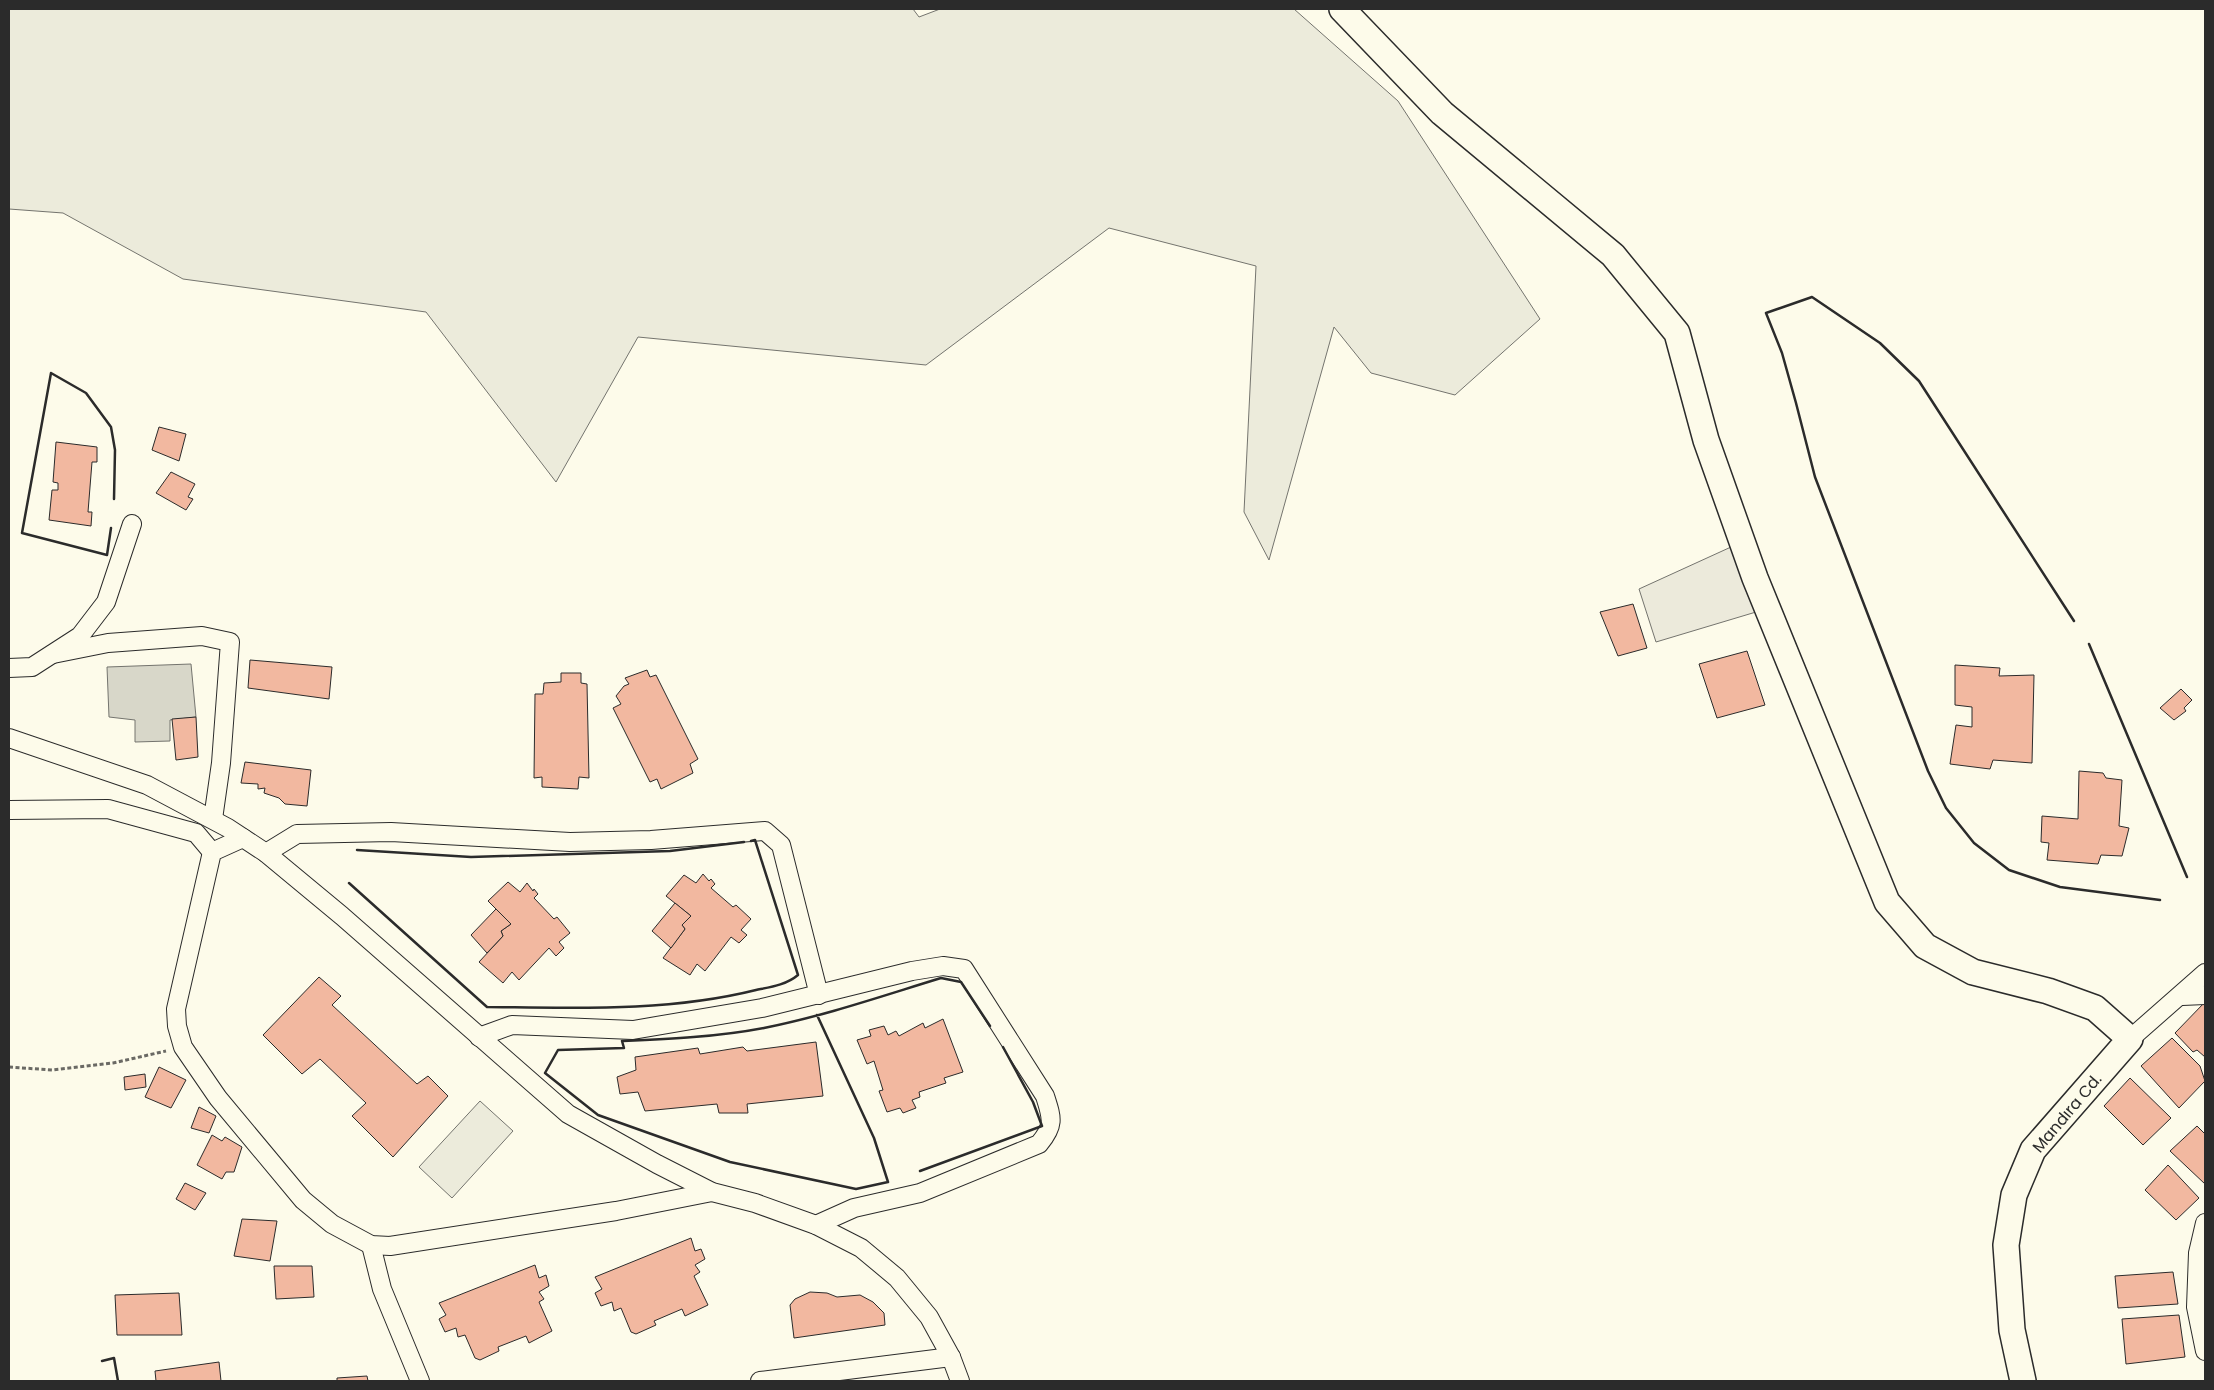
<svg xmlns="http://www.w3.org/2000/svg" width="2214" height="1390" viewBox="0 0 2214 1390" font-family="Poppins,sans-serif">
<rect width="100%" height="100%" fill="#fdfbea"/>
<!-- green -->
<g fill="#ecebdb" stroke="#74746e">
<path d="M9,9H913L919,17L940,9H1294L1398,101L1540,319L1455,395L1371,373L1334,327L1269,560L1244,512L1256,266L1109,228L926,365L638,337L556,482L426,312L183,279L63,213L9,209Z"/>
<path d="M480,1101L513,1131L452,1198L419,1167Z"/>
</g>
<!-- parking -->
<path fill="#eceadb" stroke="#74746e" d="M1731,547L1756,612L1656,642L1639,589Z"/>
<!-- water -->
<path fill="#d8d7c9" stroke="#74746e" d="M191,664L196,717L170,720V741L135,742V720L109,717L107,667Z"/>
<!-- building -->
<g fill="#f2b8a0" stroke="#2b2b2b">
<path d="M159,427L186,434L179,461L152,450Z"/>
<path d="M56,442L97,447V462H92L88,512H92L91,526L49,520L52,490H58V483L53,482Z"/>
<path d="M171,472L195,484L188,497L193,499L186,510L156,493Z"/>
<path d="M1633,604L1647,648L1618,656L1600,612Z"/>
<path d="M1747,651L1765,705L1717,718L1699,664Z"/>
<path d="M250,660L332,667L329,699L248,688Z"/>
<path d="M1955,665L2000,668L1999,676L2034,675L2032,763L1993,760L1990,769L1950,764L1956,725L1972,727V707L1955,705Z"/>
<path d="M647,670L650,677L656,675L698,759L690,764L693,773L661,789L657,779L650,782L613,708L621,704L616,696L624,686L629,684L625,678Z"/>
<path d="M561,673H581V683L587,684L589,778L579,777L578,789L542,787V777L534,778L535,694H543L544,683L561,682Z"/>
<path d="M2181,689L2192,700L2184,708L2186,711L2174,720L2160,708Z"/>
<path d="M196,717L198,757L176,760L172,719Z"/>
<path d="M245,762L311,770L307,806L285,804L279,798L264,793L265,788L258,789V784L241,783Z"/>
<path d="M2079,771L2103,773L2106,778L2122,780L2119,826L2129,828L2122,856L2101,855L2098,864L2047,860L2049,843L2041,842L2042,816L2078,819Z"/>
<path d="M703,874L709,881L711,879L715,884L711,888L733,907L736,905L751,919L741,930L747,935L739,943L731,937L705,971L697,964L690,975L663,958L685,929L682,925L691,916L666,896L684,875L696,883Z"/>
<path d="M508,882L520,892L527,883L533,891L534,889L538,894L534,898L554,919L557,917L570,933L559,942L564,948L556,956L549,948L519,980L512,972L503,983L479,962L503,936L501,931L511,924L488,901Z"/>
<path d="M675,903L691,916L682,925L685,929L671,948L652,931Z"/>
<path d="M496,909L511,924L501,931L503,936L487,953L471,935Z"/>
<path d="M319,977L341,996L332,1005L417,1084L428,1076L448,1096L393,1157L352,1116L366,1103L320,1059L302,1074L263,1035Z"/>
<path d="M2205,1002V1057L2197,1050L2193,1052L2175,1033Z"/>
<path d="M943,1019L963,1072L944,1078L946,1083L919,1092L920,1097L912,1100L916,1108L903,1113L900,1108L887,1112L879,1091L883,1090L874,1061L867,1064L857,1040L871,1036L869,1030L884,1026L888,1035L896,1031L899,1036L923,1023L925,1028Z"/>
<path d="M2172,1038L2200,1066L2205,1081L2179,1108L2141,1066Z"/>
<path d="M816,1042L823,1096L747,1104L748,1113H719L717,1104L645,1111L638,1092L620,1094L617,1077L636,1070L635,1057L698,1048L700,1054L743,1047L747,1051Z"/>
<path d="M159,1067L186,1080L171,1108L145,1097Z"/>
<path d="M145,1074L146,1087L125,1090L124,1077Z"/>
<path d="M2130,1078L2171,1118L2143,1145L2104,1106Z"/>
<path d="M199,1107L216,1116L209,1133L191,1128Z"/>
<path d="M2197,1126L2205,1134V1184L2170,1151Z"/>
<path d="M212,1135L222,1141L225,1137L242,1147L234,1172H226L222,1179L197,1165Z"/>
<path d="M2168,1165L2199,1198L2176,1220L2145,1190Z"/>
<path d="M185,1183L206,1193L195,1210L176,1199Z"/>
<path d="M242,1219L277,1221L270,1261L234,1256Z"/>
<path d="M691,1238L695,1251L701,1249L705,1259L695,1265L700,1272L694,1276L708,1305L685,1316L682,1309L654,1321L656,1325L636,1334L631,1332L621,1308L614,1311L612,1302L601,1306L595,1293L602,1289L595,1277Z"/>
<path d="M535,1265L539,1278L546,1275L549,1286L539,1292L544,1299L539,1302L552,1331L529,1343L526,1336L498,1347L499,1351L480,1360L475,1358L465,1335L458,1337L456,1328L445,1332L439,1319L446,1315L439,1303Z"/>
<path d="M274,1266H312L314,1297L276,1299Z"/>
<path d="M2173,1272L2178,1304L2118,1308L2115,1276Z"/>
<path d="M810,1292L827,1293L837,1297L860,1295L873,1302L884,1313L885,1325L794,1338L790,1305L795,1299Z"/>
<path d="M179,1293L182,1335H117L115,1295Z"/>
<path d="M2179,1315L2185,1357L2126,1364L2122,1319Z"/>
<path d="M219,1362L221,1381H156L155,1371Z"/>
<path d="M367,1376L368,1381H337V1378Z"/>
</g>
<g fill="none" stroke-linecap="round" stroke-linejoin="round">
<!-- street casing -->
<g stroke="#2b2b2b" stroke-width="20">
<g id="street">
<path d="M53,654L108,643L202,636L230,642L221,763L213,819"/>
<path d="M9,668L32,667L80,636L106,602L132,524"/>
<path d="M9,738L147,785L228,828L266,853L342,916L568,1114L657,1164L712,1192L755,1203L816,1225L861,1248L897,1278L929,1317L951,1357L960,1381"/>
<path d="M9,810L108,809L196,833L212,852"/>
<path d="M243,838L212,852L176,1009L177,1026L183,1047L218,1098L303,1200L332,1224L371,1245L390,1246L616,1211L712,1192"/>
<path d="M266,853L297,834L391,832L570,842L651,840L765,831L781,845L819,995"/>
<path d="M2182,996L2205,995"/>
<path d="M479,1037L512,1025L633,1030L762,1008L912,971L943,966L964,969L1045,1096C1052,1118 1055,1125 1039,1144L920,1193L854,1208L816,1225"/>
<path d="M2130,1039L2205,973"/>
<path d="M2205,1223L2198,1253L2196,1307L2205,1351"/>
<path d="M371,1245L382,1289L420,1381"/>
<path d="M760,1381L951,1357"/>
</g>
</g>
<!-- secondary casing -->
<g stroke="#2b2b2b" stroke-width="28">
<path id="secondary" d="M1342,9L1442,113L1613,255L1677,333L1706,440L1755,578L1887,902L1925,946L1973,972L2048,991L2095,1008L2130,1039L2033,1150L2014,1195L2006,1245L2012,1330L2023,1381"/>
</g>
<!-- path -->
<path stroke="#6a6964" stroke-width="3" stroke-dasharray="4 2.5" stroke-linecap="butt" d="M9,1067L52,1070L113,1063L166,1051"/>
<!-- street -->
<use href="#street" stroke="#fdfbea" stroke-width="18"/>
<!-- secondary -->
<use href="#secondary" stroke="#fdfbea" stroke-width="25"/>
<!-- wall -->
<g stroke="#2b2b2b" stroke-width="2.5">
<path d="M111,528L107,555L22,533L51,373L86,393L111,427L115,450L114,499"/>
<path d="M2074,621L1919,381L1880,343L1812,297L1766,313L1782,353L1796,403L1815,477L1928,771L1946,808L1974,843L2009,870L2060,887L2160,900"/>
<path d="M2089,644L2187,877"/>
<path d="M357,850L471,857L670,851L744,842"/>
<path d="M349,883L487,1007C576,1008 668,1012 756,990C771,987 786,985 798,975L755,840L751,841"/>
<path d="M817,1015L874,1138L888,1182L856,1189L730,1162L598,1115L545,1073L558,1050L624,1048L622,1041C669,1039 717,1037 764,1028C824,1016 882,996 941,978L961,982L990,1026"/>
<path d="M920,1171L1042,1126L1033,1102L1003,1047"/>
<path d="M102,1361L114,1358L118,1381"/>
</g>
</g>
<g text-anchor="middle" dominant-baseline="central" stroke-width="4" stroke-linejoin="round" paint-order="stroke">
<!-- street labels -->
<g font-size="16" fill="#2b2b2b" stroke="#fdfbea">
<text transform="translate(2067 1113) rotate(-50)">Mandıra Cd.</text>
</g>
</g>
<!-- border -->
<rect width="2214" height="1390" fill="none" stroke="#2b2b2b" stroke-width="20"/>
</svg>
